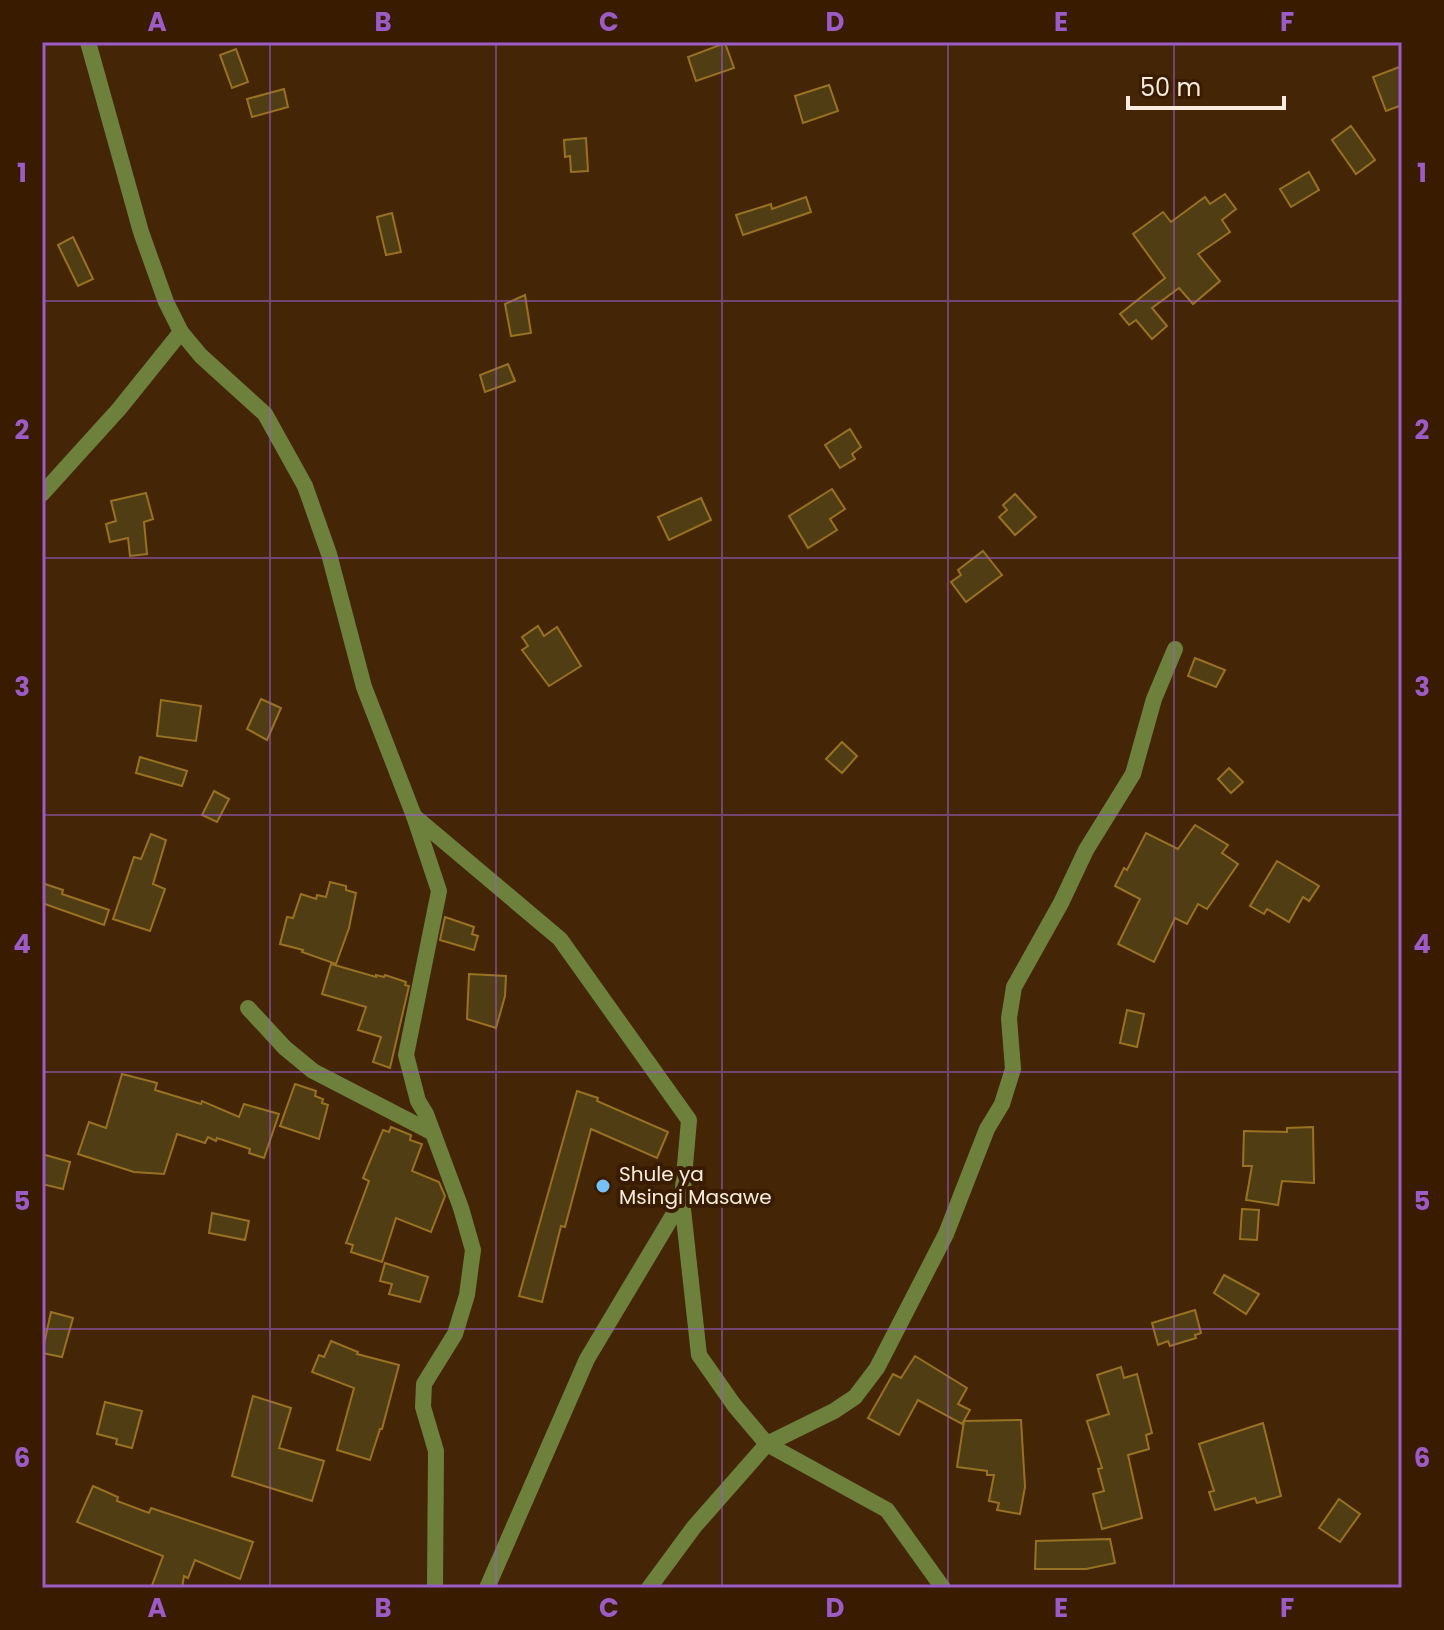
<svg xmlns="http://www.w3.org/2000/svg" width="1444" height="1630" viewBox="0 0 1444 1630" font-family="Poppins,sans-serif">
<rect width="100%" height="100%" fill="#442606"/>
<!-- building -->
<g fill="#513d14" stroke="#977222" stroke-width="2">
<path d="M725,43L734,68L696,81L688,57Z"/>
<path d="M236,49L248,82L232,88L220,55Z"/>
<path d="M1402,66V105L1386,111L1373,77Z"/>
<path d="M829,85L838,111L803,123L795,96Z"/>
<path d="M284,89L288,107L252,117L247,99Z"/>
<path d="M1351,126L1375,160L1356,174L1332,140Z"/>
<path d="M586,138L588,171L571,172L570,156L565,157L564,140Z"/>
<path d="M1309,172L1319,190L1291,207L1280,189Z"/>
<path d="M1225,194L1236,209L1222,220L1230,232L1198,254L1220,281L1193,304L1179,288L1152,308L1167,326L1152,339L1136,320L1129,325L1120,314L1165,278L1133,234L1163,212L1171,222L1205,197L1210,204Z"/>
<path d="M806,197L811,212L743,235L736,215L771,204L772,209Z"/>
<path d="M392,213L401,252L386,255L377,217Z"/>
<path d="M73,237L93,279L78,286L58,245Z"/>
<path d="M525,295L531,333L511,336L505,304Z"/>
<path d="M508,364L515,381L485,392L480,375Z"/>
<path d="M850,429L861,447L852,454L855,459L840,468L825,445Z"/>
<path d="M832,489L845,509L830,519L837,530L808,548L789,516Z"/>
<path d="M146,493L153,519L144,522L147,554L130,556L128,538L110,542L106,524L116,521L111,501Z"/>
<path d="M1015,494L1036,517L1015,535L999,517L1007,510L1003,505Z"/>
<path d="M701,498L711,520L669,540L658,517Z"/>
<path d="M983,551L1002,575L966,602L951,582L961,575L958,570Z"/>
<path d="M538,626L544,636L557,627L581,666L549,686L522,650L528,646L522,637Z"/>
<path d="M1195,658L1225,670L1216,687L1188,676Z"/>
<path d="M261,699L281,708L267,740L247,729Z"/>
<path d="M161,700L201,706L196,741L157,736Z"/>
<path d="M842,742L857,756L842,773L826,759Z"/>
<path d="M140,757L187,771L182,786L136,773Z"/>
<path d="M1229,768L1243,782L1231,793L1218,779Z"/>
<path d="M214,791L229,799L217,822L202,815Z"/>
<path d="M1195,825L1228,845L1222,853L1238,864L1207,909L1198,904L1187,924L1175,918L1154,962L1118,944L1140,899L1115,886L1124,868L1127,870L1146,833L1178,849Z"/>
<path d="M151,834L166,840L153,884L165,889L150,931L113,919L134,857L141,859Z"/>
<path d="M1277,861L1319,886L1309,901L1303,897L1289,922L1267,909L1264,914L1250,906Z"/>
<path d="M330,882L346,886V890L356,893L349,928L336,964L302,952L303,950L280,944L287,917L293,918L301,894L316,899L317,895L326,897Z"/>
<path d="M42,883L63,890L62,894L109,910L104,925L42,903Z"/>
<path d="M445,917L474,927L472,934L478,936L474,950L440,940Z"/>
<path d="M331,964L376,977V975L384,977L385,975L406,982L405,985L409,986L390,1068L373,1062L381,1037L358,1030L366,1007L322,994Z"/>
<path d="M469,974L506,976L505,996L496,1028L467,1019Z"/>
<path d="M1127,1010L1144,1014L1137,1047L1120,1043Z"/>
<path d="M122,1074L157,1083L155,1090L201,1104L202,1101L239,1117L244,1104L279,1114L264,1158L249,1153L250,1149L217,1138L216,1141L208,1137L205,1143L177,1134L164,1174L134,1172L78,1154L89,1122L106,1128Z"/>
<path d="M295,1084L316,1091L315,1096L323,1099L322,1103L328,1105L319,1139L280,1126Z"/>
<path d="M577,1091L598,1098L597,1101L668,1132L657,1158L591,1129L565,1227L561,1226L542,1302L519,1296Z"/>
<path d="M391,1127L411,1135L410,1140L422,1144L412,1171L439,1182L445,1196L431,1232L396,1218L382,1262L351,1252L353,1245L346,1243L369,1181L363,1178L383,1130L389,1132Z"/>
<path d="M1313,1127L1314,1183L1282,1181L1278,1205L1246,1200L1252,1166H1243L1244,1131L1287,1132V1128Z"/>
<path d="M42,1154L70,1162L63,1189L42,1184Z"/>
<path d="M1242,1209L1259,1210L1257,1240L1240,1239Z"/>
<path d="M212,1213L249,1221L245,1240L209,1233Z"/>
<path d="M385,1263L428,1277L420,1302L389,1294L392,1284L380,1281Z"/>
<path d="M1224,1275L1259,1294L1246,1314L1214,1293Z"/>
<path d="M1195,1310L1201,1333L1195,1335L1196,1338L1170,1346L1168,1341L1158,1345L1152,1323Z"/>
<path d="M51,1312L73,1318L62,1357L42,1353Z"/>
<path d="M331,1341L358,1352L357,1354L399,1365L382,1429H380L370,1460L337,1450L354,1388L312,1372L319,1355L324,1357Z"/>
<path d="M915,1356L967,1388L958,1404L970,1410L962,1424L918,1400L899,1435L868,1418L893,1374L901,1378Z"/>
<path d="M1121,1367L1124,1378L1137,1374L1152,1433L1146,1435L1149,1449L1128,1455L1142,1518L1102,1529L1093,1494L1104,1491L1098,1469L1102,1468L1087,1421L1109,1414L1097,1375Z"/>
<path d="M253,1396L291,1408L279,1448L324,1461L312,1501L232,1476Z"/>
<path d="M105,1402L142,1411L132,1448L116,1444L117,1439L97,1434Z"/>
<path d="M1021,1420L1025,1487L1020,1514L997,1510L999,1503L989,1501L994,1475H987V1471L957,1467L964,1421Z"/>
<path d="M1263,1423L1281,1496L1257,1503L1255,1498L1215,1510L1209,1492L1214,1491L1199,1444Z"/>
<path d="M93,1486L118,1497L117,1501L149,1513L151,1508L253,1542L240,1579L195,1560L188,1578L184,1576L182,1588H151L163,1556L77,1522Z"/>
<path d="M1339,1499L1360,1514L1340,1542L1319,1528Z"/>
<path d="M1110,1539L1115,1563L1086,1569H1035L1036,1541Z"/>
</g>
<g fill="none" stroke-linecap="round" stroke-linejoin="round">
<!-- street -->
<g stroke="#6d813d" stroke-width="16">
<path d="M88,42L141,232L166,302L181,332L201,356L265,414L305,486L329,554L364,687L414,816L439,891L406,1055L418,1101L426,1114L461,1208L473,1250L467,1295L455,1334L424,1384L423,1407L436,1451L435,1588"/>
<path d="M42,494L119,409L181,332"/>
<path d="M414,816L560,939L689,1120L682,1200L699,1355L734,1405L767,1444L887,1510L943,1588"/>
<path d="M248,1008L285,1048L313,1071L433,1133"/>
<path d="M487,1588L587,1359L682,1200"/>
<path d="M649,1588L694,1527L767,1444L834,1411L855,1397L877,1368L946,1234L987,1129L1002,1104L1013,1069L1009,1018L1014,987L1061,903L1086,850L1133,774L1154,699L1175,649"/>
</g>
</g>
<!-- grid -->
<path fill="none" stroke="#9b5cc8" stroke-width="2" stroke-opacity="0.55" d="M270,42V1588M496,42V1588M722,42V1588M948,42V1588M1174,42V1588M42,301H1402M42,558H1402M42,815H1402M42,1072H1402M42,1329H1402"/>
<!-- markers -->
<circle fill="#76c0f7" stroke="#391c00" stroke-width="3" cx="603" cy="1186" r="8"/>
<g text-anchor="middle" dominant-baseline="central" stroke-width="8" stroke-linejoin="round" paint-order="stroke">
<!-- poi labels -->
<g font-size="20" fill="#faece1" stroke="#391c00" text-anchor="start">
<text x="619" y="1174">Shule ya<tspan x="619" dy="23">Msingi Masawe</tspan></text>
</g>
</g>
<!-- border -->
<rect width="1444" height="1630" fill="none" stroke="#391c00" stroke-width="88"/>
<!-- scale -->
<path d="M1128 96v12h156v-12" fill="none" stroke="#faece1" stroke-width="4"/>
<text x="1140" y="96" font-size="24" fill="#faece1" stroke="#391c00" stroke-width="6" paint-order="stroke">50 m</text>
<rect x="44" y="44" width="1356" height="1542" fill="none" stroke="#9b5cc8" stroke-width="3"/>
<g font-size="26" text-anchor="middle" font-weight="bold" fill="#9b5cc8">
<text x="157" y="31">A</text>
<text x="383" y="31">B</text>
<text x="609" y="31">C</text>
<text x="835" y="31">D</text>
<text x="1061" y="31">E</text>
<text x="1287" y="31">F</text>
<text x="22" y="182">1</text>
<text x="1422" y="182">1</text>
<text x="22" y="439">2</text>
<text x="1422" y="439">2</text>
<text x="22" y="696">3</text>
<text x="1422" y="696">3</text>
<text x="22" y="953">4</text>
<text x="1422" y="953">4</text>
<text x="22" y="1210">5</text>
<text x="1422" y="1210">5</text>
<text x="22" y="1467">6</text>
<text x="1422" y="1467">6</text>
<text x="157" y="1617">A</text>
<text x="383" y="1617">B</text>
<text x="609" y="1617">C</text>
<text x="835" y="1617">D</text>
<text x="1061" y="1617">E</text>
<text x="1287" y="1617">F</text>
</g>
</svg>
